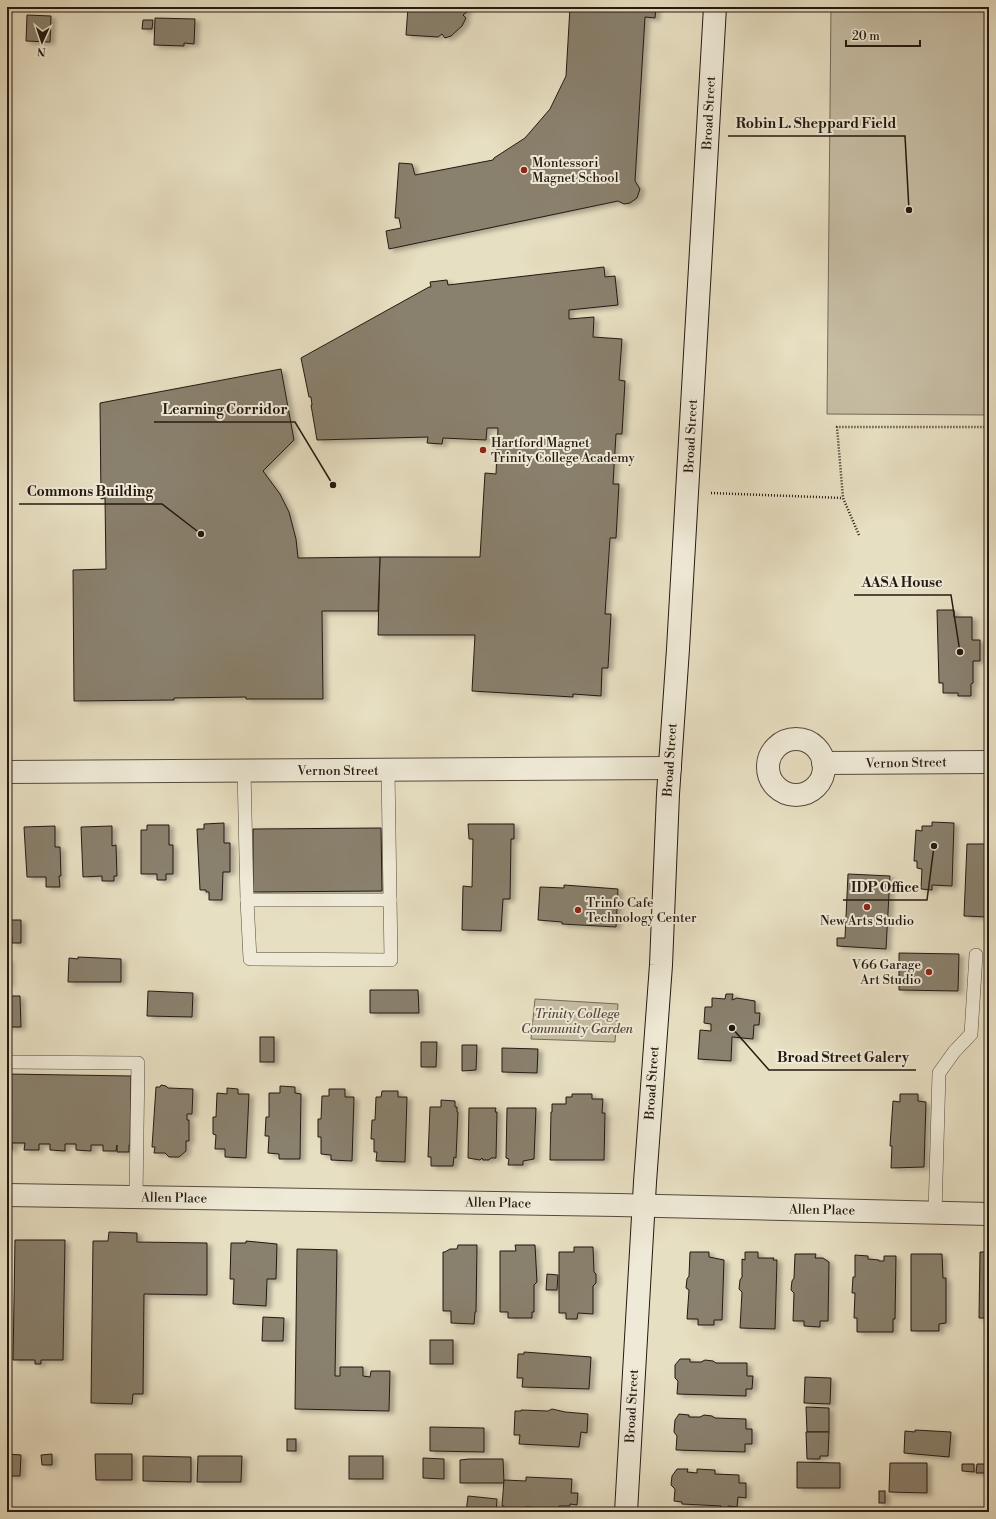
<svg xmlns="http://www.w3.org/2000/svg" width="996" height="1519" viewBox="0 0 996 1519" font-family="'Libre Bodoni',serif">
<defs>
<filter id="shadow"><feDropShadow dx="4.5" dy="2.5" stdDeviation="2" flood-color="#0004"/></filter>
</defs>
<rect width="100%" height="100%" fill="#e7dfc2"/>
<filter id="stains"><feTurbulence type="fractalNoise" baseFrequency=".005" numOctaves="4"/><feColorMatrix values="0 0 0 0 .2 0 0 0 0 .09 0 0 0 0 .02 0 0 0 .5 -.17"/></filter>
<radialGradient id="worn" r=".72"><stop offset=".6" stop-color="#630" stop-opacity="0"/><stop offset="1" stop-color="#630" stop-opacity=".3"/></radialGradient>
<!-- green -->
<g fill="#c6bda4" stroke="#756b5a">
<path d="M831,7H989V415L827,414Z"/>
<path d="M535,999L618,1004L615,1042L531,1039Z"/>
</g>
<!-- building -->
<g fill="#89806d" stroke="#241911" filter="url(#shadow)">
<path d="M408,7H467V12L463,15L466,18L462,26L451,36L445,38L442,34L438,37L406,35Z"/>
<path d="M570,7H656L655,18L645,17L635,181L640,189L637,198L630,203L624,204L618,201L389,249L386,231L401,228L399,218H395L399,163L412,164L415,175L493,160L494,158L525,138L550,109L566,76Z"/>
<path d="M27,15L51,16L50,42L26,41Z"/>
<path d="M155,18L195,19L194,44L184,43V46L154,45Z"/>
<path d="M143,20H153L152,29H142Z"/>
<path d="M604,267L605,277L615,276L618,305L569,310V319L594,317L593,337L622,339L619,380L625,381L622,434H616L613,484H619L616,538H610L605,614H611L608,668H602L601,696L573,694V697L472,691L475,635H378L380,557H480L485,473L496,474L498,428H487L486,440L443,438L442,444L427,443L428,437L317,440L311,405H312L311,397H309L301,358L429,287H431L430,282L447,280L448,285Z"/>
<path d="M281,369L294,440L263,471L280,494L289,512L296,539L298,558L380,557L378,611H322L323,699H246V697L174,698V700L74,701L73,570L106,569L105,498L101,499L100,403Z"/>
<path d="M937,610H954V617H972V640H980V661H973V683L971,684V696H958V693H943V683H939Z"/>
<path d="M932,822L954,823L952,886L932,885V890L921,889L922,869L917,868V861H914L916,830L922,831V826H932Z"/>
<path d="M224,823V843H230V872H223L222,900H209V892H206V890H200L197,829H204V824Z"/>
<path d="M468,824H514V839H511L510,899H503L501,931L462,930L463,886L472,887L473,839H469Z"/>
<path d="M147,825H169V845H173V874H166V880H157V874H141V830H147Z"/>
<path d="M55,826V847H60L61,876H59L60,887H46V877H27L24,827Z"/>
<path d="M112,826V846L116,845L117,876H114V881H102V876L83,877L81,827Z"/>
<path d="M381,828L382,891L253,892V829Z"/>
<path d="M967,844H989V917L964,916Z"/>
<path d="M848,874L890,876L886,949L837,946V938H845Z"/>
<path d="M564,885L618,889L616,927L562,924V922L538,920L540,887L564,888Z"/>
<path d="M11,920H21V943H12Z"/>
<path d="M899,953L959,954L958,991L899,990Z"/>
<path d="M78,957L121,959V982H68L69,958L78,959Z"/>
<path d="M9,959V984H7V960Z"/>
<path d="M370,990H418L419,1013H370Z"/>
<path d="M148,991L193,993L192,1017L147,1016Z"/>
<path d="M726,994H733L732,1000L737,998L755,1001V1013H760L759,1025H754L753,1039L732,1037L731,1061L698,1059L700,1030L711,1031V1024L704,1023L705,1007H712V998L725,999Z"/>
<path d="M7,996H20L21,1027H7Z"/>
<rect x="260" y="1037" width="14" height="25"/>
<path d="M421,1042H437L436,1067H421Z"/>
<path d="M462,1045H477L476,1070L462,1071Z"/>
<path d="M502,1048L538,1049L537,1073L502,1072Z"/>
<path d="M7,1074L131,1076L130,1145H129V1152H117V1145L116,1151H103V1145H91V1151L76,1150V1144H65V1151L50,1150V1144H39V1150H24L25,1143H12V1150L7,1149Z"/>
<path d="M161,1085L166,1086L168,1088L193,1089L192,1114H187V1120H189V1141H186V1151L179,1157H169L165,1153H154L155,1147H152L156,1087H160Z"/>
<path d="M280,1086L295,1087V1093L301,1094L300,1159H279V1154L268,1153L269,1136H265L266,1117H269V1093H280Z"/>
<path d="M227,1088L238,1089V1094H249L246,1158L225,1157V1149H215L216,1135L213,1134V1117H216L217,1093L227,1094Z"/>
<path d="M329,1089H345V1097H354L352,1161L331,1160V1155L321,1154V1137H318V1119H321L322,1096H329Z"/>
<path d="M382,1091H398V1097H407L405,1162L376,1161L377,1152H374V1139H371L372,1120H375L376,1097H381Z"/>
<path d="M572,1094H592V1099H603L602,1113H605L604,1160H550L551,1112H552V1104H566V1097H572Z"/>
<path d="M900,1094H918V1101L926,1102L924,1167L891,1168L892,1146H890L893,1101L900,1102Z"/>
<path d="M441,1100L455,1101V1107H457V1112H458L456,1158L454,1157L453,1166H431V1157H428L430,1107H441Z"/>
<path d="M469,1108H496L495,1112H497L496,1158H491L489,1160H483L482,1158L480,1160L468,1158Z"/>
<path d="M507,1108H536L534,1159L523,1161V1165H508L509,1159L506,1158Z"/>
<path d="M109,1232L137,1233V1242L207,1243V1295L144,1294L143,1394H133L132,1404L91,1403L93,1241H108Z"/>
<path d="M15,1240H65L63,1360H41V1364H35V1360H13Z"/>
<path d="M246,1241L277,1244L276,1279H267L266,1306L233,1304L234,1279H230L231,1243H246Z"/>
<path d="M458,1245H477L476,1312H475L474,1324L451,1323V1311H443V1252H445L450,1249H457Z"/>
<path d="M515,1245H535L537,1282L534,1285V1312H532V1318H508V1312H500V1251H516Z"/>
<path d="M574,1247H593L594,1272L596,1274V1283L593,1286V1314L578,1313L577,1319H566V1313H559V1252H574Z"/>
<path d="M297,1249L337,1250L335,1376H340V1367H363V1376L370,1377L371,1371H390L389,1411L295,1409Z"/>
<path d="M690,1252H709V1257L724,1260L722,1320H714V1325H698V1319H687L689,1290L686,1288L687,1279L689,1276Z"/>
<path d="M745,1252H758V1258H774L773,1260H777L775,1329L740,1328L742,1292L739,1289L740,1280L742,1277V1259L745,1260Z"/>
<path d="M980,1252H989V1326H987V1318H979Z"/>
<path d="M795,1254H816L815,1258H823L829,1262L828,1321H820V1327L804,1326V1321H793L794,1293L791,1290L792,1281L794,1278Z"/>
<path d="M911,1254H942L943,1278H946V1323L939,1324V1331H911Z"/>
<path d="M855,1255L868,1256V1259L879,1260V1261H884V1256H896L895,1319H893V1332H857V1318H854L855,1293H852L853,1277H855Z"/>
<path d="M547,1274L558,1275L557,1290H546Z"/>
<path d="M263,1317L284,1318L283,1341H262Z"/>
<rect x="430" y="1340" width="23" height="24"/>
<path d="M524,1352L591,1357L589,1389L522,1387L523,1378H517L518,1354H524Z"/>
<path d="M680,1359H690V1362H701L705,1360L713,1361L716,1363H747V1376H753L752,1389H746V1396L677,1394L678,1381L675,1378V1365Z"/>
<path d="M805,1377L831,1378L830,1404L804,1403Z"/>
<path d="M806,1407L829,1408V1432H807Z"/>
<path d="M552,1409L565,1412L588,1414L587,1433L581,1432L579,1447L519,1444L520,1435H514L515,1411H521V1410L548,1411Z"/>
<path d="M679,1414L689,1415V1417H700L704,1415L712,1416L715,1418L746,1419V1429H752V1444H745V1452L676,1450L677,1436L674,1432L675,1420Z"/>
<path d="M430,1427L484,1428V1452L430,1451Z"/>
<path d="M915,1430L951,1432L949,1457L904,1453L905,1431L915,1432Z"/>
<path d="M806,1432H829L828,1456H820V1459H807Z"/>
<rect x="287" y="1439" width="9" height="12"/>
<path d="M8,1454L21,1455L20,1476H8Z"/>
<path d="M52,1454V1465H42L41,1455Z"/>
<path d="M95,1454H132V1480H96Z"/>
<path d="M143,1456L191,1457V1482L143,1481Z"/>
<path d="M198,1456H242L241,1482H197Z"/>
<rect x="349" y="1456" width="34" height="23"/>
<path d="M423,1458L444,1459V1479L423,1478Z"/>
<path d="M469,1459H503L504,1483H460V1460Z"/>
<path d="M797,1462L840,1463V1488H797Z"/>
<path d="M890,1463H927V1493L889,1492Z"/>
<path d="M962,1464H974V1472L962,1471Z"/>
<path d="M977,1464H989V1473H976Z"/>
<path d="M677,1469H688L687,1472L697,1473V1469L715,1470V1474L739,1475V1483H746V1498L738,1497L737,1507L728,1506V1510H721V1506L682,1504V1502L674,1501L675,1489L671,1485L672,1476Z"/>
<path d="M526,1477L572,1479L571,1493H578L577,1505L570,1504V1506H559V1509L525,1507V1512H504V1506H502L504,1480L526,1481Z"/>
<rect x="879" y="1491" width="6" height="12"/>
<path d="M468,1496L497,1499L496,1512H466Z"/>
</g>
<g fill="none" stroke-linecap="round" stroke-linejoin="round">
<!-- service casing -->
<g stroke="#554a3d" stroke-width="14">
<g id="service">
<path d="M244,771L247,900L250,959L391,960L388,770"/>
<path d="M247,900H390"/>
<path d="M7,1062L138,1063L136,1197"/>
<path d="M935,1213L939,1073L954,1052L971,1034L976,955"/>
</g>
</g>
<!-- minor casing -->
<g stroke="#554a3d" stroke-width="24">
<g id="minor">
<circle cx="796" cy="767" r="28"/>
<path d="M823,763L989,762"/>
<path d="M7,1195L618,1205L989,1214"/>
</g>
</g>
<!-- tertiary casing -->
<g stroke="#554a3d" stroke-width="24">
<path id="tertiary" d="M7,772L670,768"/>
</g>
<!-- secondary casing -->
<g stroke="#241911" stroke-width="24">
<path id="secondary" d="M626,1512L645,1182L661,965L668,794L678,649L715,7"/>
</g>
<!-- path -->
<g stroke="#241911" stroke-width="2.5" stroke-dasharray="1 2" stroke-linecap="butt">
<path d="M711,493L843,498"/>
<path d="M859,535L843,498L837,427H989"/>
</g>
<!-- service -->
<use href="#service" stroke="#efead7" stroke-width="13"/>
<!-- minor -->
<use href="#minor" stroke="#efead7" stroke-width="22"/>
<!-- tertiary -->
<use href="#tertiary" stroke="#efead7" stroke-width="22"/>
<!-- secondary -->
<use href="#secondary" stroke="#efead7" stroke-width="22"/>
</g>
<!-- markers -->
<g fill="#8f2418" stroke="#efead7" stroke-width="1.5">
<circle cx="524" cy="170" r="4"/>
<circle cx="483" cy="450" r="4"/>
<circle cx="867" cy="907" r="4"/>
<circle cx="578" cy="910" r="4"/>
<circle cx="929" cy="972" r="4"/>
</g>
<g text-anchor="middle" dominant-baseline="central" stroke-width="4" stroke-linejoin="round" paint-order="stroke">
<!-- street labels -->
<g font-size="13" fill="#241911" stroke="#efead7">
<text transform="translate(709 113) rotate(-87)">Broad Street</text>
<text transform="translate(691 436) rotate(-87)">Broad Street</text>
<text transform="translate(670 760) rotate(-86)">Broad Street</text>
<text transform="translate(906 763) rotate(-1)">Vernon Street</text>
<text x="338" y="771">Vernon Street</text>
<text transform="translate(652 1083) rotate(-86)">Broad Street</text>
<text transform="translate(174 1198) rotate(1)">Allen Place</text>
<text transform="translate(498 1203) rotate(1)">Allen Place</text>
<text transform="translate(822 1210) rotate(1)">Allen Place</text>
<text transform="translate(632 1406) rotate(-87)">Broad Street</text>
</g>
<!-- poi labels -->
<g font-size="13" fill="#241911" stroke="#efead7" text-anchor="start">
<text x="532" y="163">Montessori<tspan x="532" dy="15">Magnet School</tspan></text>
<text x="491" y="443">Hartford Magnet<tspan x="491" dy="15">Trinity College Academy</tspan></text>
<text x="586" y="903">Trinfo Cafe<tspan x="586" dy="15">Technology Center</tspan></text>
<text x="867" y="921" text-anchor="middle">New Arts Studio</text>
<text x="921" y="965" text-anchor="end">V66 Garage<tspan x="921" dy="15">Art Studio</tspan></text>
</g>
<!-- park labels -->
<g font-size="13" font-style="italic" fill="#554a3d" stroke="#efead7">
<text x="577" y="1014">Trinity College<tspan x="577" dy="15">Community Garden</tspan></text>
</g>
</g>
<!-- callouts -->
<path fill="none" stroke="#241911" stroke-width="1.5" d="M909 210L905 136H728M333 485L295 422H154M201 534L162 504H19M960 652L951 595H854M934 846L927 900H843M732 1028L769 1070H916"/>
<g fill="#241911" stroke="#efead7" stroke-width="1.5">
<circle cx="909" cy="210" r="4"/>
<circle cx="333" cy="485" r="4"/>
<circle cx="201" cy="534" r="4"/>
<circle cx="960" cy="652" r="4"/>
<circle cx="934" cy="846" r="4"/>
<circle cx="732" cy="1028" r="4"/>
</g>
<g font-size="14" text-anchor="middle" font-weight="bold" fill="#241911" stroke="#efead7" stroke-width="4" stroke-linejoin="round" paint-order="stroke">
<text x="816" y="128">Robin L. Sheppard Field</text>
<text x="225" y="414">Learning Corridor</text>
<text x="90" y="496">Commons Building</text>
<text x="902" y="587">AASA House</text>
<text x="885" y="892">IDP Office</text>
<text x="843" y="1062">Broad Street Galery</text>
</g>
<!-- margin -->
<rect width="996" height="1519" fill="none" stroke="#e7dfc2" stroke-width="24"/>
<rect x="8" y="8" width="980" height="1503" fill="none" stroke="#241911" stroke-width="2"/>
<rect x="12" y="12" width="972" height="1495" fill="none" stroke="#241911"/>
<!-- north arrow -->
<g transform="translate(42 42) rotate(183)" stroke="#efead7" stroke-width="3" paint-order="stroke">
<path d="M0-3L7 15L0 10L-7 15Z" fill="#241911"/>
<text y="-6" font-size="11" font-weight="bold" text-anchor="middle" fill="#241911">N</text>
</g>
<!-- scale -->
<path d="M846 40v6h74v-6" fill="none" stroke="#241911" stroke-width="2"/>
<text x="852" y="40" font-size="12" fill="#241911" stroke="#efead7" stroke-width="3" paint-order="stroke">20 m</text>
<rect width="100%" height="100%" filter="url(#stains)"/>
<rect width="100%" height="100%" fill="url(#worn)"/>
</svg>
